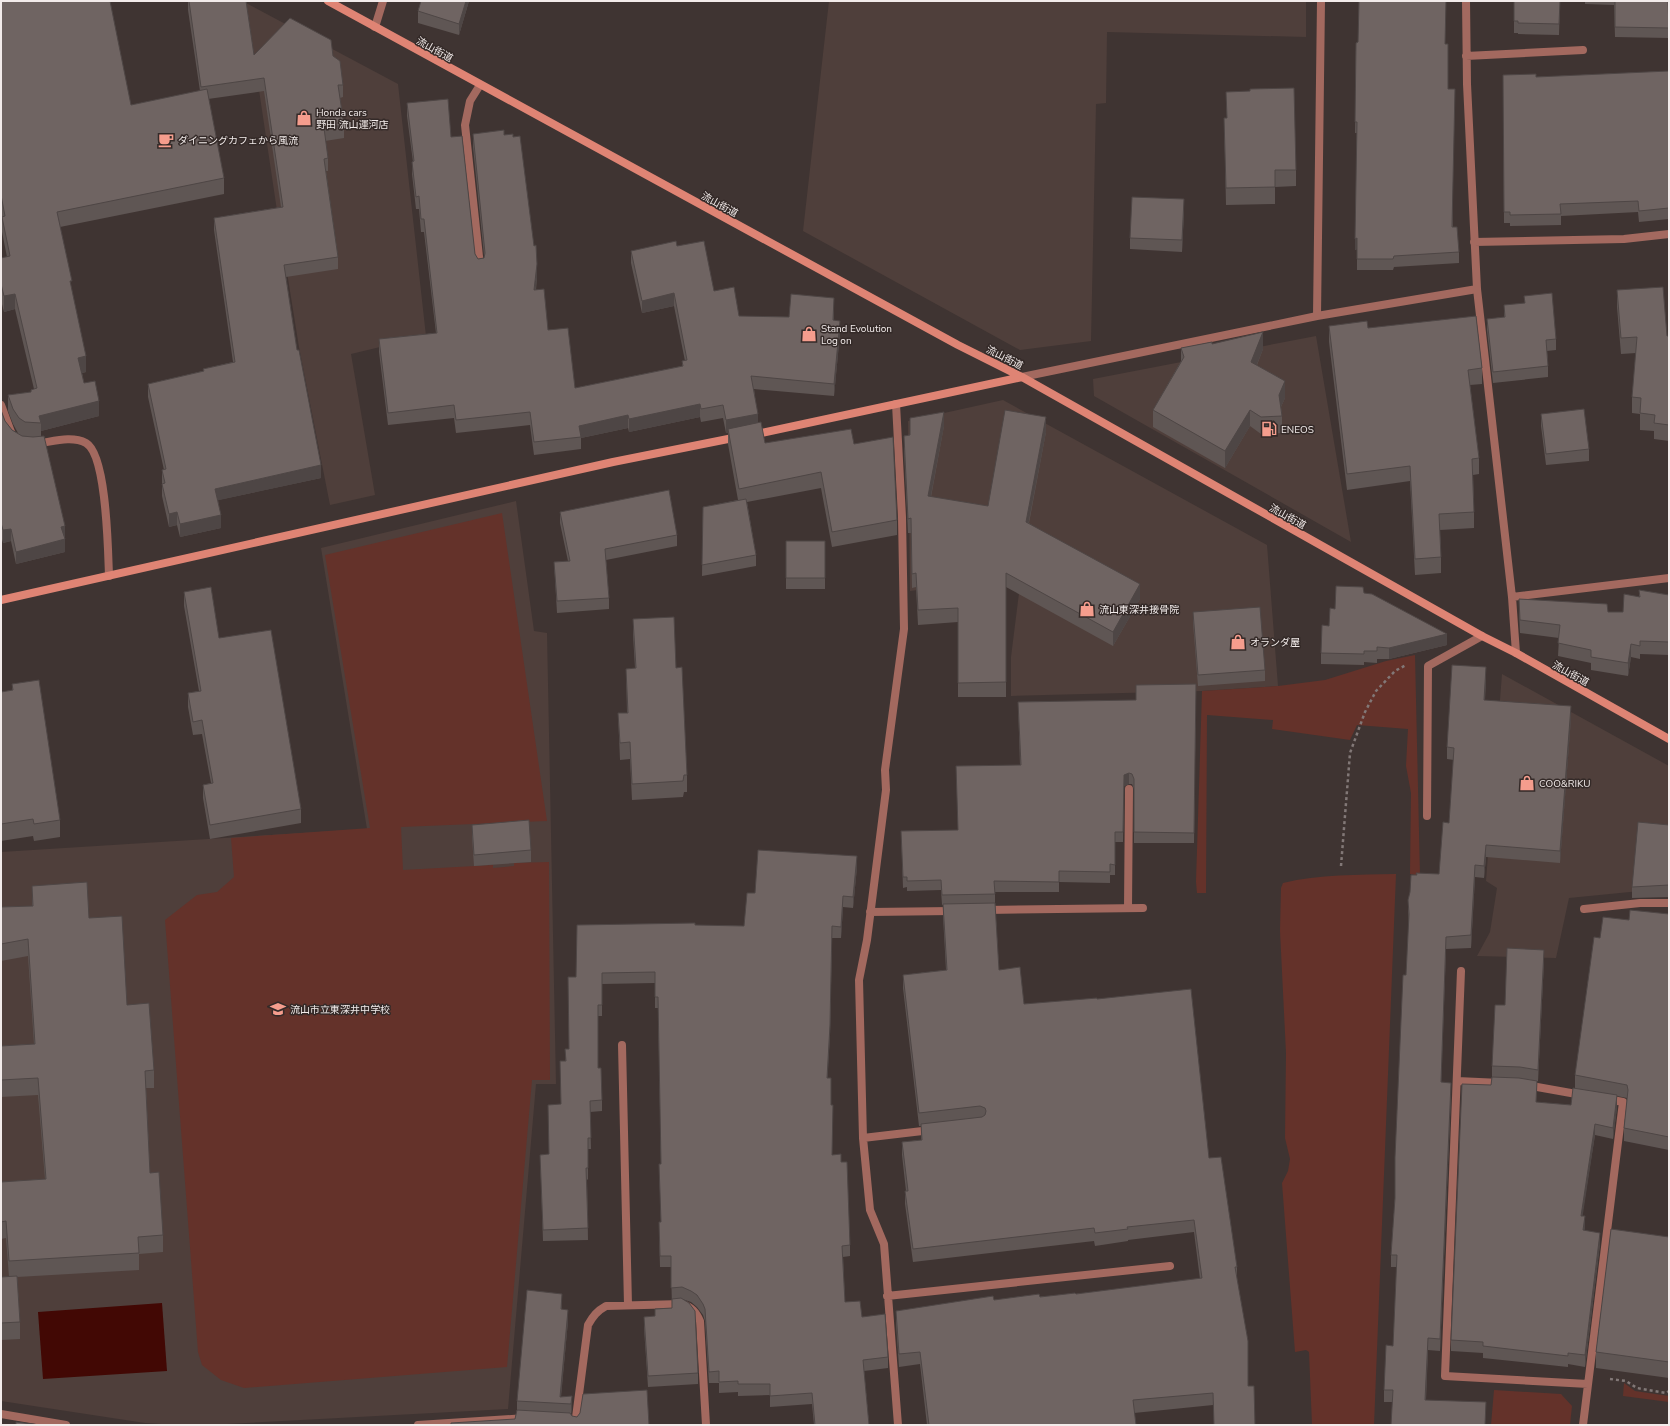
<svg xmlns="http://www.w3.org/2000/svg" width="1670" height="1426" viewBox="0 0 1670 1426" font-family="'Nunito Sans','Noto Sans JP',sans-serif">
<rect width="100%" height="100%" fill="#3f3432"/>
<path fill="#4f3f3b" d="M829,1H1306V37L1107,32L1106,103L1096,104L1091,341L1020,350L803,231Z
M246,3L398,84L426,336L351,354L375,495L330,505L299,347L276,204Z
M1316,336L1351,542L1094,396L1093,379Z
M1003,400L1267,545L1278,686L1202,691L1011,696V657L1021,577L910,591L908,421Z
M516,501L534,631L547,633L556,1084H536L508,1409L208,1425H177L145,1423L1,1401V852L367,829L321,548Z
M1502,674L1669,766V891H1640L1569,898L1556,958L1477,956L1490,932L1497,888L1486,881Z"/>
<path fill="#64322a" d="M502,513L547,821L401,827L403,870L493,865V868L514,866V863L549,862L550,1080H532L507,1367L244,1388L221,1380L202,1365L198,1352L165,920L197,895L217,892L234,877L231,838L370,828L325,555Z
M1415,655L1420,876L1410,874L1411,793L1406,766L1408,729L1357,725L1350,740L1272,729L1273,720L1207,715L1206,893H1197L1196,882L1202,691L1278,686L1325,680L1386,661Z
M1396,874L1374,1425H1312L1309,1352L1306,1350L1295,1352L1282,1183L1288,1171L1290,1159L1285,1138L1286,1053L1280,931L1281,888L1283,883C1319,874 1359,875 1396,874Z
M1624,1383L1635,1391L1669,1396V1402L1623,1396Z
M1494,1390L1561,1394L1572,1406L1570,1425H1491Z"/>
<path fill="#420804" d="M162,1303L167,1371L43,1379L38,1312Z"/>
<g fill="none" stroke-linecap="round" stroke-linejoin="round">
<path stroke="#827877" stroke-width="2.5" stroke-dasharray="3 3" stroke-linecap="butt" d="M1341,866L1350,753L1365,712L1376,691L1395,671L1406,665
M1610,1379L1626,1381L1637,1388L1666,1393L1669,1391"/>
<path stroke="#a3695f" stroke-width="8" d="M1466,1L1467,84L1477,289L1512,597L1516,653
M375,27L383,1
M1466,56L1583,50
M480,85L470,101L465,125L480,266
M1474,242L1624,239L1669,234
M1317,316L1321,1
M1022,377L1317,316L1477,289
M896,404L902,517L904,629L885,770L886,790L867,940L859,980L863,1138L870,1210L884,1244L898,1425
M1,405L11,432
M35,444C52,442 71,435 86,443C107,455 108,552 109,576
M1512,597L1669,578
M1427,816L1428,666L1482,636
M1128,908L1129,789
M1584,909L1640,903H1669
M986,910L1143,908
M870,912L952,911
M1461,971L1445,1376L1588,1384
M622,1045L628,1305
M1457,1081L1501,1083
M1526,1085L1582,1095
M863,1138L931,1130
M887,1296L1170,1266
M1,1414L66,1425
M418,1425L526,1418
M575,1425L588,1325C593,1316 597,1311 606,1306L682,1304C692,1307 696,1312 700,1321L706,1425
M1583,1425L1623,1102L1607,1099"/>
<path stroke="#df8474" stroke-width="8" d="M328,1L958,345L1022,377L1482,636L1516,653L1669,739
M752,435L1022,377
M1,600L613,462L738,437"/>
</g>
<path fill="#5f5654" d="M1,1L131,105L200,91L188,10V1H246L254,55L333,56L343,85V97L340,98L344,125V138L325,141L328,158V171H326L338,257V269L286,277L297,350L321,478L218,500L221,528L180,537L177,525L169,527L162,496V470H164L148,397V384L203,371V369L233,362L214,230V218L281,207L264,91L208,99L224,178V194L60,227L86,372L82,373L84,383L99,416L41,431V436L65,539V552L16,564L11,541L3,543L1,536V410L5,421L12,430L18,433L13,424L8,411V395L31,392V390L34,389L15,309L4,312L1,300V258L7,257L2,232V216L1,211Z
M421,1H469L459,35L418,23V11Z
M1514,1H1560L1559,35L1518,34V33H1514Z
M1585,1H1669V2H1668L1669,38L1615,37L1614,5L1585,4Z
M1356,43L1445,44L1448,89L1453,227L1459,252V263L1394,267L1393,270H1357V249L1355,250L1357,133H1355Z
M1669,71V219L1639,222L1638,212L1561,216V225L1510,226V223H1504L1503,75L1536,77Z
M1226,92L1296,170V186L1275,187V204L1226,205L1224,118H1227Z
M407,103L451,137L475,254L478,259L484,258V255L473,147V134L504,135L513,137L537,277L536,290L548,330L575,388L682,366V361H685L674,306L642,313L631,263V251L677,246L714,291L739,316L789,317L834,310V320L840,333L834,396L754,389L758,422L765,443L854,444L897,520V535L832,547L821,488L747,502L756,555V566L702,576L703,507L738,500L728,444V433H726L723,418L701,422L700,417L629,432L628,428L581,438V449L534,455L530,425L456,433L454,418L388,425L379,352V339L436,333L424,232H421L419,209H416L412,174L413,162L407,116Z
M1184,211L1182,252L1130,249V238Z
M1617,290L1667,336H1669V441L1654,439V431L1640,430V414L1632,413V397L1636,353L1621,354L1617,307Z
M1504,305L1556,339V350L1547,351L1548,366V377L1493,383L1487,330V319L1504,317Z
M1329,326L1368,328L1482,368V384L1470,385L1479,458V474L1473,475L1474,512V528L1440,530L1441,557V573L1415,575L1410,481L1347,490L1329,342Z
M1212,344L1263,349L1257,365L1285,398L1281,407L1282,416V433L1261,434L1250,426L1225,468L1153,427V410L1181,361V348Z
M1541,414L1589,449V461L1546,465L1541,426Z
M944,426L931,497L988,506L1046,432L1029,523L1140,599L1113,646L1006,587V697H958V622L918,625L916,587L912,588L911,533H908L904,450V436Z
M560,512L677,535V546L606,560L609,598V609L557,613L554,562L568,561L560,523Z
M786,541H825V589H786Z
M1639,590L1669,595V655L1640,654V659L1631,657L1628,676L1591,670V663L1558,656L1559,638L1520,633L1519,612V599L1608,612H1623L1639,597Z
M184,592L219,638L301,809V823L210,839L203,798V785L211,783L202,734L193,735L188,707V693L199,691L184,606Z
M1364,593L1447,645L1389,659H1377V663L1364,662V665L1321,664V653L1335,609Z
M1193,612L1265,670V681L1198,686L1193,623Z
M633,619L676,668L687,775V792H684L683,797L632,800L630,759L620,760L618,713H627L626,669L635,668L633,635Z
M1486,679L1485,700L1571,718L1560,863L1486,857L1484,878L1475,877L1471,948L1446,949L1441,1082L1451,1095L1440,1351L1428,1350L1426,1400L1486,1414L1393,1402H1384V1390L1393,1346L1397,1267H1391V1255L1395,1198L1409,922L1408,912V900L1416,875L1439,874L1449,823L1454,760L1447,759V747Z
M12,684L60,820V837L34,841L33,836L1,841V692L12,690Z
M1196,684L1194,843H1134V789L1132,784H1129L1124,786V789L1123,842H1115V875H1110V883L1059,882V892H995V903L999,970L1024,1004L1097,999L1209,1158L1237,1267V1278L1213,1405L1134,1413L1136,1425H927L920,1364L899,1367L896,1324V1311L994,1300L1076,1294L1200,1279L1194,1232L1128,1240V1241L1095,1246L1094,1241L913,1262L905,1204V1191H906L902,1155V1142L921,1140V1126H919L903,988V975L946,970L943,916V905H942L941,890L907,891V887L903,888L901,831L958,830L1020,765L1018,702L1136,700Z
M472,825L531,850V862L474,866L472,837Z
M1669,825V897L1632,898V887Z
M857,867L853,908L843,907L841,938H832L830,1036L827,1078L831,1105L832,1155L841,1162L850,1245V1256L843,1257L845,1302L862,1317L888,1357V1368L864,1371L869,1425H814L812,1404L770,1407V1395L738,1396V1392L719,1393V1383H709L705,1321L703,1315L697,1307L691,1302L682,1299L698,1373V1384L648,1387L644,1328V1317L655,1316L672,1308L671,1267H660L659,1233V1222H661L659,1164H661L658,1008H655V983L602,984V1016H598V1068L602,1100V1111L590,1112L591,1149H588V1180L587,1179L588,1240L543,1241L540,1155L549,1154L561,1104L560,1061H565L569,1049L576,977L695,925L744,926L755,893Z
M32,886L89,918L127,1005L154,1070V1088H146L150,1173L163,1235V1252L139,1254V1270L17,1277L20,1322V1339L1,1340V1277H9L6,1238L1,1239V1182L45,1179L38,1095L1,1097V1046L34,1044L28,956L1,961V907L32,906Z
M1669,914V1150L1624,1141V1128L1627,1100V1098L1617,1096V1107L1613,1139L1595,1135L1582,1216L1585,1227L1584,1231L1600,1244L1585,1367L1568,1364V1367L1483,1358V1353L1451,1351V1340L1491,1085L1492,1077V1066L1505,1005L1544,961L1538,1081H1537L1536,1102L1571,1105L1575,1088V1075L1600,938L1629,920Z
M1669,1237V1378L1596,1368V1352Z
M562,1305V1309L568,1321L561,1397L572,1396V1408L571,1414L572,1416L515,1419L517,1410V1401Z"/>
<path fill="#4e4645" d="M466,1H469L459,35V24Z
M1184,199V211L1182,252V240Z
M1357,238V249L1355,250V239Z
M537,264V277L534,303V290Z
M674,293V306L642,313V301Z
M15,294V309L4,312V296Z
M834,298V310L833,333V320Z
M840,321V333L834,396V384Z
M1263,332V349L1251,379V362Z
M86,356V372L78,374V358Z
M1285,381V398L1279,411V395Z
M99,401V416L41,431V423L39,416Z
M700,404V417L629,432V419Z
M1250,410V426L1225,468V451Z
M944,412V426L928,511V496Z
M758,414V426L728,429V433H726V420Z
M628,415V428L581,438L579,426Z
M1046,417V432L1026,536V522Z
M321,465V478L215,501V489Z
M177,512V525L169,527V514Z
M221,515V528L180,537V524Z
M65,526V539H61V527Z
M11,529V541L3,543V530Z
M65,539V552L16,564V552Z
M1140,584V599L1113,646V632Z
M1447,634V645L1389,659V648Z
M1631,644V657L1628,676V663Z
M1486,667V679L1484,712V700Z
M1571,706V718L1560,863V851Z
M1129,773V784L1124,786V789L1123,842L1124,778V775Z
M1486,845V857L1484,878V866Z
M857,856V867L853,908V897Z
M1475,865V877L1471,948V935Z
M843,896V907L841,938V927Z
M1446,937V949L1441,1094V1082Z
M832,938L830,1036L827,1090V1078Z
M1544,950V961L1538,1081V1070Z
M1451,1083V1095L1440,1351V1339Z
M1617,1095V1107L1613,1139V1128Z
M1595,1124V1135L1581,1227V1216Z
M1585,1216V1227L1583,1242V1230Z
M1600,1233V1244L1585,1367V1355Z
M562,1294V1305L561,1321V1309Z
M568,1310V1321L560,1404V1397Z
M1428,1338V1350L1425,1412V1400Z
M572,1396V1408L571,1415V1404Z"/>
<path fill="#6f6462" stroke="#4e4645" d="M1,1H110L131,105L207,89L224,178L57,212L72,281H70L86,356L78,358L84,383L95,381L99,401L39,416L41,423L25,422L19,418L13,409L8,395L31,392V390L37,388L15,294L4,296L1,284V258L10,256L2,217L5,216L1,195Z
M189,1H246L254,55L290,18L331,40L333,56L340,61L343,85H338L344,125L324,128L328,158L324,159L338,257L284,265L297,350H299L321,465L215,489L221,515L180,524L177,512L169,514L162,484L165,483L162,470L166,469L148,384L204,371L203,369L235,362L214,218L283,207L264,78L201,87Z
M421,1H466L459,24L418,11Z
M1359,1H1446L1445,44H1448V89H1455L1452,227H1457L1459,252L1394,256L1393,259H1357V238L1355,239L1357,122H1355L1356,43L1358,42Z
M1514,1H1560L1559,24L1518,23V21H1514Z
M1615,1H1668L1669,28L1615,27Z
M1669,71V208L1639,211L1638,201L1560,204L1561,214L1510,215V212H1504L1503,75L1536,74V77Z
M1294,88L1296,170H1275V187L1226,188L1224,118H1227L1226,92L1250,91V89Z
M448,99L451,137L462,136L475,254L478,259L484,258L485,253L473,134L504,130V135L513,134V137L520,136L534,246L536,245L537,264L534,290L544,289L548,330L568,328L575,388L683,366L682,361L687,360L674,293L642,301L631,251L676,241L677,246L704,241L714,291L734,287L739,316L789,317L791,294L834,298L833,320L840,321L834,384L751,376L758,414L726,420L723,405L701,409L700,404L629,419L628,415L579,426L581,437L534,442L530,412L456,420L454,405L388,413L379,339L437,333L424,219H421L419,196L416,197L412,162L414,161L407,103Z
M1132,197L1184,199L1182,240L1130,238Z
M1663,287L1667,336H1669V425L1654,423L1655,415L1640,413L1641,398L1632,397L1637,337L1621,338L1617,290Z
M1552,293L1556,339L1546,340L1548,366L1493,372L1487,319L1505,317L1504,305L1525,303L1524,296Z
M1476,316L1482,368L1468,370L1479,458L1472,459L1474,512L1439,514L1441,557L1415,559L1410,466L1347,474L1329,326L1367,321L1368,328Z
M1263,332L1251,362L1285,381L1279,395L1282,416L1261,417L1250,410L1225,451L1153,410L1184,357L1181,348L1212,342V344Z
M1584,409L1589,449L1546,454L1541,414Z
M1,410L5,421L12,430L22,436L33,437L44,436L65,526L61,527L65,539L16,552L11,529L3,530L1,523Z
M1005,410L1046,417L1026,522L1140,584L1113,632L1006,573V682L958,683V608L918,610L916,573L912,574L911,518L908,519L904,436L910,435V418L944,412L928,496L988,506Z
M761,422L765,443L851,429L854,444L893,437L897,520L832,532L821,472L739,489L728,429Z
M669,490L677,535L605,549L609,598L557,601L554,562L570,561L560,512Z
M746,499L756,555L702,565L703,507Z
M786,541H825V578H786Z
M1336,586L1363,587L1364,593L1372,594L1447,634L1389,648L1377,647V651H1364V654L1321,653L1322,625L1329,626L1330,608L1335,609Z
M211,587L219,638L271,630L301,809L210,825L203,785L213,783L202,720L193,722L188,693L201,691L184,592Z
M1639,590L1669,595V642L1640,641V646L1631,644L1628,663L1591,657V650L1558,643L1560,625L1520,620L1519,599L1607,604L1608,612H1623L1624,594L1640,597Z
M1260,607L1265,670L1198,675L1193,612Z
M674,617L676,668L682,667L687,775H684L683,781L632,784L630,742L620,743L618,713H628L626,669L636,668L633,619Z
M1452,665L1486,667L1484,700L1571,706L1560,851L1486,845L1484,866L1475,865L1471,935L1446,937L1441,1082L1451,1083L1440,1339L1428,1338L1425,1400L1486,1402L1485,1425H1391L1393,1390H1384L1386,1345L1393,1346L1397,1255H1391L1395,1198V1157L1403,975H1406L1409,914L1408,900L1410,892L1411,875H1417L1416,873L1439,874L1443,822L1449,823L1454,748L1447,747Z
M39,680L60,820L34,824L33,819L1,824V692L13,690L12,684Z
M1196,684L1194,833L1134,832V779L1132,774L1129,773L1124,775V778L1123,832H1115V865L1110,864V872L1059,871V882L994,881L995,894L942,895L941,880L907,881V877H903L901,831L958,830L956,766L1021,765L1018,702L1136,700V685Z
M529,820L531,850L474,855L472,825Z
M1638,822L1669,825V885L1632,887Z
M758,850L857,856L853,897L843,896L841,927L832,926L830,1025L827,1078H831V1105H833L832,1155L841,1154V1162H847L850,1245L842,1246L845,1302L860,1301L862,1317L885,1314L888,1357L863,1360L869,1425H815L812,1393L770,1396V1384H738V1381L719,1382V1371L709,1372L705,1309L703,1304L697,1295L691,1291L682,1287L671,1288V1256H660L659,1222H661L659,1164H661L658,997H655V972L602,973V1005H598V1068H601L602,1100L590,1101L591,1138H588V1168H586L588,1228L543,1230L540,1155L549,1154L548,1105L561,1104L560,1061H566L565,1049H569L568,977H576L577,925L695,923V925L744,926L747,893H755Z
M87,882L89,918L122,916L127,1005L149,1003L154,1070L145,1071L150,1173L159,1172L163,1235L138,1237L139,1253L9,1261L6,1221L1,1222V1182L46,1179L38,1078L1,1080V1046L35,1044L28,939L1,944V907L33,906L32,886Z
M995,903L999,970L1020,967L1024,1004L1097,998V999L1191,989L1209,1158L1221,1157L1237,1267H1235L1248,1341V1386H1254L1255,1425H1214L1213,1393L1133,1400L1136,1425H929L920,1352L899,1354L896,1311L993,1296L994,1300L1039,1294L1040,1297L1075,1293L1076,1294L1202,1278L1194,1220L1127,1227L1128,1229L1095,1233L1094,1228L913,1249L905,1191H908L902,1142L922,1140L921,1124L982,1117L985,1115L986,1111L985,1108L980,1106L919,1113L903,975L947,970L943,904Z
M1630,910L1669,914V1137L1624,1128L1628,1090L1627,1085L1575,1075L1594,937L1600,938L1603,917L1629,920Z
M1507,948L1544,950L1538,1070L1520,1067L1492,1066L1495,1005H1505Z
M1492,1077L1519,1078L1537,1081L1536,1102L1571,1105L1573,1088L1617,1095L1613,1128L1595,1124L1581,1216H1585L1583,1230L1600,1233L1585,1355L1568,1353V1356L1483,1346V1342L1451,1340L1462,1084L1491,1085Z
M1611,1229L1669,1237V1362L1596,1352Z
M17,1276L20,1322L1,1323V1277Z
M527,1290L562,1294L561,1309L568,1310L560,1397L572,1396L571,1404L517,1401Z
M681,1298L689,1303L695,1311L698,1373L648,1376L644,1317L655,1316V1309L672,1308V1299Z
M647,1390L649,1425H451V1423L515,1419L517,1410L570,1413L572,1416L577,1417L580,1413L583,1394Z
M16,1422L40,1425H16Z"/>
<defs>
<symbol id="shop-bare" viewBox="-9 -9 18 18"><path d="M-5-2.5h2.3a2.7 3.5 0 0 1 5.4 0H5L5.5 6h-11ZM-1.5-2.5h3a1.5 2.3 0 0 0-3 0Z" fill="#f59d8d" stroke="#342a28" stroke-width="2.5" paint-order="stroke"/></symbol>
<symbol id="cafe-bare" viewBox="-9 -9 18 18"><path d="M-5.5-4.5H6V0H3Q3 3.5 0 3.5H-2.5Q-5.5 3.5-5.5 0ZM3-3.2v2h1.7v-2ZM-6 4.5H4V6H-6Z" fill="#f59d8d" stroke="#342a28" stroke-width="2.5" paint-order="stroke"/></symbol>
<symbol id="fuel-bare" viewBox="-9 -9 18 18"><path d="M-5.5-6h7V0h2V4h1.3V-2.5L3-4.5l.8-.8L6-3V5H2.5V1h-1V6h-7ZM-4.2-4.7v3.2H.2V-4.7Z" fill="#f59d8d" stroke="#342a28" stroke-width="2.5" paint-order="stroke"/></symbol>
<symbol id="school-bare" viewBox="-9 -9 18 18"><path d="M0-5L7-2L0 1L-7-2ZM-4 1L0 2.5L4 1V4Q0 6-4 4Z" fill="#f59d8d" stroke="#342a28" stroke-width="2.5" paint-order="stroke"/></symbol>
</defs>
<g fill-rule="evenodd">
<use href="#shop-bare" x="293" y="107" width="22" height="22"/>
<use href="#cafe-bare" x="155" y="129" width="22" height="22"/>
<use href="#shop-bare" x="798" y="323" width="22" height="22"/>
<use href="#fuel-bare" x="1258" y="418" width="22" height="22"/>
<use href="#shop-bare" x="1076" y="598" width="22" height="22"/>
<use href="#shop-bare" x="1227" y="631" width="22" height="22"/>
<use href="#shop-bare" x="1516" y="772" width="22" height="22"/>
<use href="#school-bare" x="267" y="998" width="22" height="22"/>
</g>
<g text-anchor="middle" stroke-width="3" stroke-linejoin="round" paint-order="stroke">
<g font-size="10" fill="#f2ebea" stroke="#342a28">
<text transform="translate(435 49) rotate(29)" y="4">流山街道</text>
<text transform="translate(720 204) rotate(29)" y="4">流山街道</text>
<text transform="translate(1005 357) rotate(27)" y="4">流山街道</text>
<text transform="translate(1288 516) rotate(29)" y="4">流山街道</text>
<text transform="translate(1571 673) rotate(29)" y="4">流山街道</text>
</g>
<g font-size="10" fill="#f2ebea" stroke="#342a28" text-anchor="start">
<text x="316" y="116">Honda cars<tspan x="316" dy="12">野田 流山運河店</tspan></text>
<text x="178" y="144">ダイニングカフェから風流</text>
<text x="821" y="332">Stand Evolution<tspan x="821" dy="12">Log on</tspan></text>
<text x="1281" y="433">ENEOS</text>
<text x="1099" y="613">流山東深井接骨院</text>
<text x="1250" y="646">オランダ屋</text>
<text x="1539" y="787">COO&amp;RIKU</text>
<text x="290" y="1013">流山市立東深井中学校</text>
</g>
</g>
<rect width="1670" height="1426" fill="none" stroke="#f2ebea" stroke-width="4"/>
</svg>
